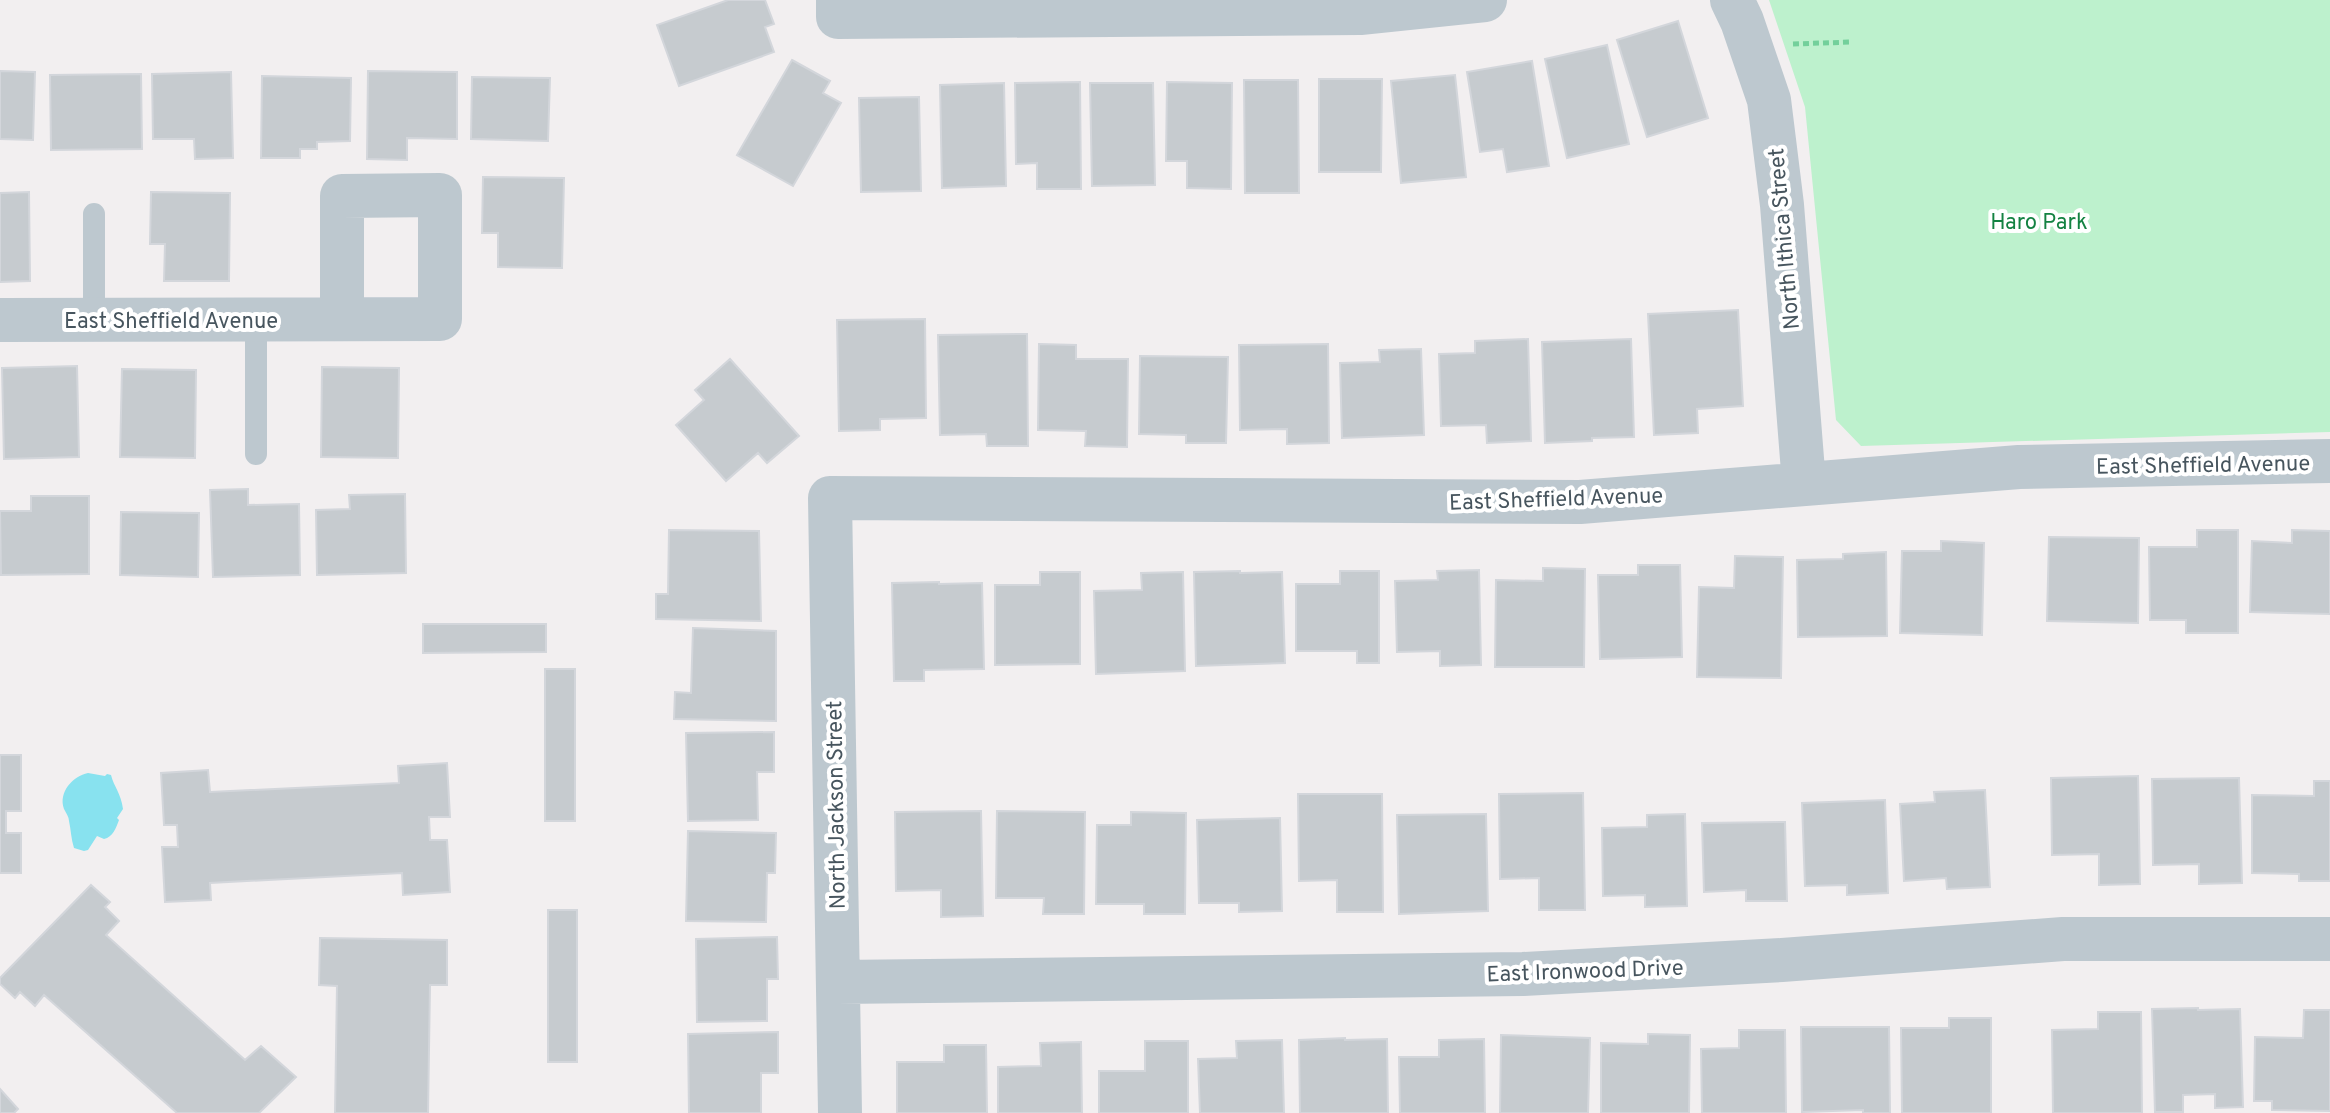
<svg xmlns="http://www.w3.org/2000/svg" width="2330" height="1113" viewBox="0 0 2330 1113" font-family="Overpass,sans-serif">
<rect width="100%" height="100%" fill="#f2eff0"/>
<path fill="#bdf1cd" d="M1769,0H2330V432L1861,446L1836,420L1805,107Z"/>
<path fill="#88e2ef" d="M88,773L105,776L107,774L111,775C114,787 121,793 123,809L117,818L119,820C116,828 113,837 104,839L97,836L88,850L84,851L74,848C71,839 71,830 69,821C69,817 66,813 64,809C58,792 73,776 88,773Z"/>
<path fill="#c6cbcf" stroke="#d3d6db" stroke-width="2" d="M728,0H765L774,24L765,27L774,52L679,86L657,25Z
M1678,21L1708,118L1647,137L1617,40Z
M1607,45L1629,144L1567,158L1545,59Z
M792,60L830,81L823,93L841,103L793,186L737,155Z
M1532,61L1549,166L1507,172L1503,149L1480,152L1467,72Z
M0,71L35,72L33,140L0,139Z
M368,71L457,72V139L407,138V160L367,159Z
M231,72L233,158L195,159L194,139H153L152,74Z
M141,74L142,149L51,150L50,75Z
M1455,75L1466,177L1401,183L1391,81Z
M262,76L351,78L350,141L317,142V149H300V158H261Z
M472,77L550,78L548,141L471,139Z
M1319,79H1382L1381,172H1319Z
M1244,80H1298L1299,193H1245Z
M1080,82L1081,189H1037V163L1016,164L1015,83Z
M1167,82L1232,83L1231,189L1187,188V161H1166Z
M1004,83L1006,186L942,188L940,85Z
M1090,83H1153L1155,185L1092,186Z
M919,97L921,191L861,192L859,98Z
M483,177L564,178L562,268L498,267V233H482Z
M29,192L30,281L0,282V193Z
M151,192L230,193L229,281H164L165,244H150Z
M1738,310L1743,406L1697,409L1698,433L1654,435L1648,314Z
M925,319L926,418L880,419V430L839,431L837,320Z
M1027,334L1028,446H987L986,434L940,435L938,335Z
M1528,339L1531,441L1487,443L1486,425L1441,426L1439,354L1475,353V341Z
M1631,339L1634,437L1592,438V441L1545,443L1542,342Z
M1039,344L1076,345V359H1128L1127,447L1085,446L1086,431L1038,430Z
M1328,344L1329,443L1287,444V429L1240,430L1239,345Z
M1421,349L1424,435L1342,438L1340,363L1380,362L1379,350Z
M1140,356L1228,357L1226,443H1186V435L1139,434Z
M730,359L799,436L767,463L758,453L726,481L676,425L704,400L695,390Z
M77,366L79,457L4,459L2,368Z
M322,367L399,368L398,458L321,457Z
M122,369L196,370L195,458L120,457Z
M248,489V505L299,504L300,575L213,577L210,490Z
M405,494L406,573L317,575L316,510L350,509L349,495Z
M31,496H89V574L1,575L0,511H31Z
M121,512L199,513L198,577L120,575Z
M669,530L759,531L761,621L656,619V594H668Z
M2197,530H2238V633H2186V620H2150L2149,547H2197Z
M2292,530L2330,531V614L2250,612L2252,541L2292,543Z
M2049,537L2139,538L2138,623L2047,621Z
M1941,541L1984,543L1982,635L1900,633L1902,551H1941Z
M1886,552L1887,636L1798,637L1797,560L1843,559V554Z
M1735,556L1783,557L1781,678L1697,677L1699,587L1734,588Z
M1638,565H1680L1682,657L1600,659L1598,575H1638Z
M1543,568L1585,569L1584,667H1495L1496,580L1543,581Z
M1479,570L1481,665L1440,666V651L1397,652L1395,581L1438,580L1437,571Z
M1240,571V573L1282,572L1285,663L1196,666L1194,572Z
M1340,571H1379V663H1357V651H1296V584H1340Z
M1040,572H1080V664L995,665V585H1040Z
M1183,572L1185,671L1096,674L1094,591L1142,590L1141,573Z
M939,582V584L982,583L984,669L924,670V681H894L892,583Z
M423,624H546V652L423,653Z
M693,628L776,631V721L674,719L675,692L691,693Z
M545,669H575V821H545Z
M774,732V772H757L758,820L688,821L686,733Z
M0,755H21V811H6V833H21V873H0Z
M447,763L450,817H429L430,840H447L450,892L403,895L402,873L210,883L211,900L165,902L162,847H178L177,825H164L161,773L208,770L210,792L399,783L398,766Z
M2138,776L2140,884L2099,885V854L2052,855L2051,778Z
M2239,778L2242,883L2199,884V864L2153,865L2152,779Z
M2314,781H2330V881H2299V874L2252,873V795L2314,796Z
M1985,790L1990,887L1947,889L1946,878L1904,881L1900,804L1935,802L1934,792Z
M1583,793L1585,910H1539V878L1500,879L1499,794Z
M1298,794H1382L1383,912H1337V880L1299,881Z
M1885,800L1888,893L1847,895V885L1805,886L1802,803Z
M981,811L983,916L941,917V890L896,891L895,812Z
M997,811L1085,812L1084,914H1043L1044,898H996Z
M1131,812L1186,813L1185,914H1144V904H1096L1097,825H1131Z
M1486,814L1488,911L1399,914L1397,815Z
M1685,814L1687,906L1645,907V895L1603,896L1602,828L1647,827V815Z
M1280,818L1282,911L1239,912V903H1199L1197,820Z
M1785,822L1787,901H1746V890L1704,892L1702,823Z
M688,831L776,833L775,873H767L766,922L686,921Z
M91,885L110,902L105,907L119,921L106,935L245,1060L261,1046L296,1077L259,1113H177L44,995L35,1006L20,992L15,998L0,984V978Z
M548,910H577V1062H548Z
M777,937L778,979H767V1021L697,1022L696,939Z
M320,938L447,940V985H430L428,1113H335L337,986L319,985Z
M2198,1008V1010L2240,1009L2243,1107L2215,1108V1094L2183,1095V1112H2155L2152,1009Z
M2304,1010H2330V1111L2272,1110V1101H2254L2255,1037L2303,1038Z
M2098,1012H2141L2142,1113H2053L2052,1030L2098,1029Z
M1949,1018H1991V1113H1902L1901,1028H1949Z
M1801,1027H1889L1890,1113H1863V1110L1802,1112Z
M1739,1030H1785L1786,1113H1702L1701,1049L1739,1048Z
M778,1032V1073H761V1113H689L688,1034Z
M1648,1034L1690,1035L1689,1113H1601V1043L1648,1044Z
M1501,1035L1590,1038L1588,1113H1500Z
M1345,1038V1040L1387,1039L1388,1113H1300L1299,1040Z
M1484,1039L1485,1113H1400L1399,1057H1439V1040Z
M1282,1040L1284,1113H1200L1198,1059L1237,1058L1236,1041Z
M1145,1041H1188V1113H1099V1071H1145Z
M1081,1042L1082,1113H998V1067L1041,1066L1040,1043Z
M944,1045H986L987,1113H897V1062H944Z
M0,1089L18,1109L14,1113H0Z"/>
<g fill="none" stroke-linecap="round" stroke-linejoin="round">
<path stroke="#73d09b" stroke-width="5" stroke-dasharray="6 4" stroke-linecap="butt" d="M1793,44L1852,42"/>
<path stroke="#bdc8cf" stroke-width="22" d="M94,214V320
M256,320V454"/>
<path stroke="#bdc8cf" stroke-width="44" d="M838,0V17L1360,13L1485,0
M1732,0L1742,21L1769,100L1782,205L1804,484
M0,320L440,319V195L342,196V318
M838,982L1523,974L1782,960L2063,939H2330
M840,1113L830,498L1580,502L2019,467L2330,461"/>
</g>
<g text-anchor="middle" stroke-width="8" stroke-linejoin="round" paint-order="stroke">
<g font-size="22" fill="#148242" stroke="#fff">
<text x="2039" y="229">Haro Park</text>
</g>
<g font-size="22" fill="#47555e" stroke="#fff">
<text transform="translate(1783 239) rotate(-95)" y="8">North Ithica Street</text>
<text x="171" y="328">East Sheffield Avenue</text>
<text transform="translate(2203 464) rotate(-1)" y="8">East Sheffield Avenue</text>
<text transform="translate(1556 498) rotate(-2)" y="8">East Sheffield Avenue</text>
<text transform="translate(835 805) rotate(-91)" y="8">North Jackson Street</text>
<text transform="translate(1585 970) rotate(-2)" y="8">East Ironwood Drive</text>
</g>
</g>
</svg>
